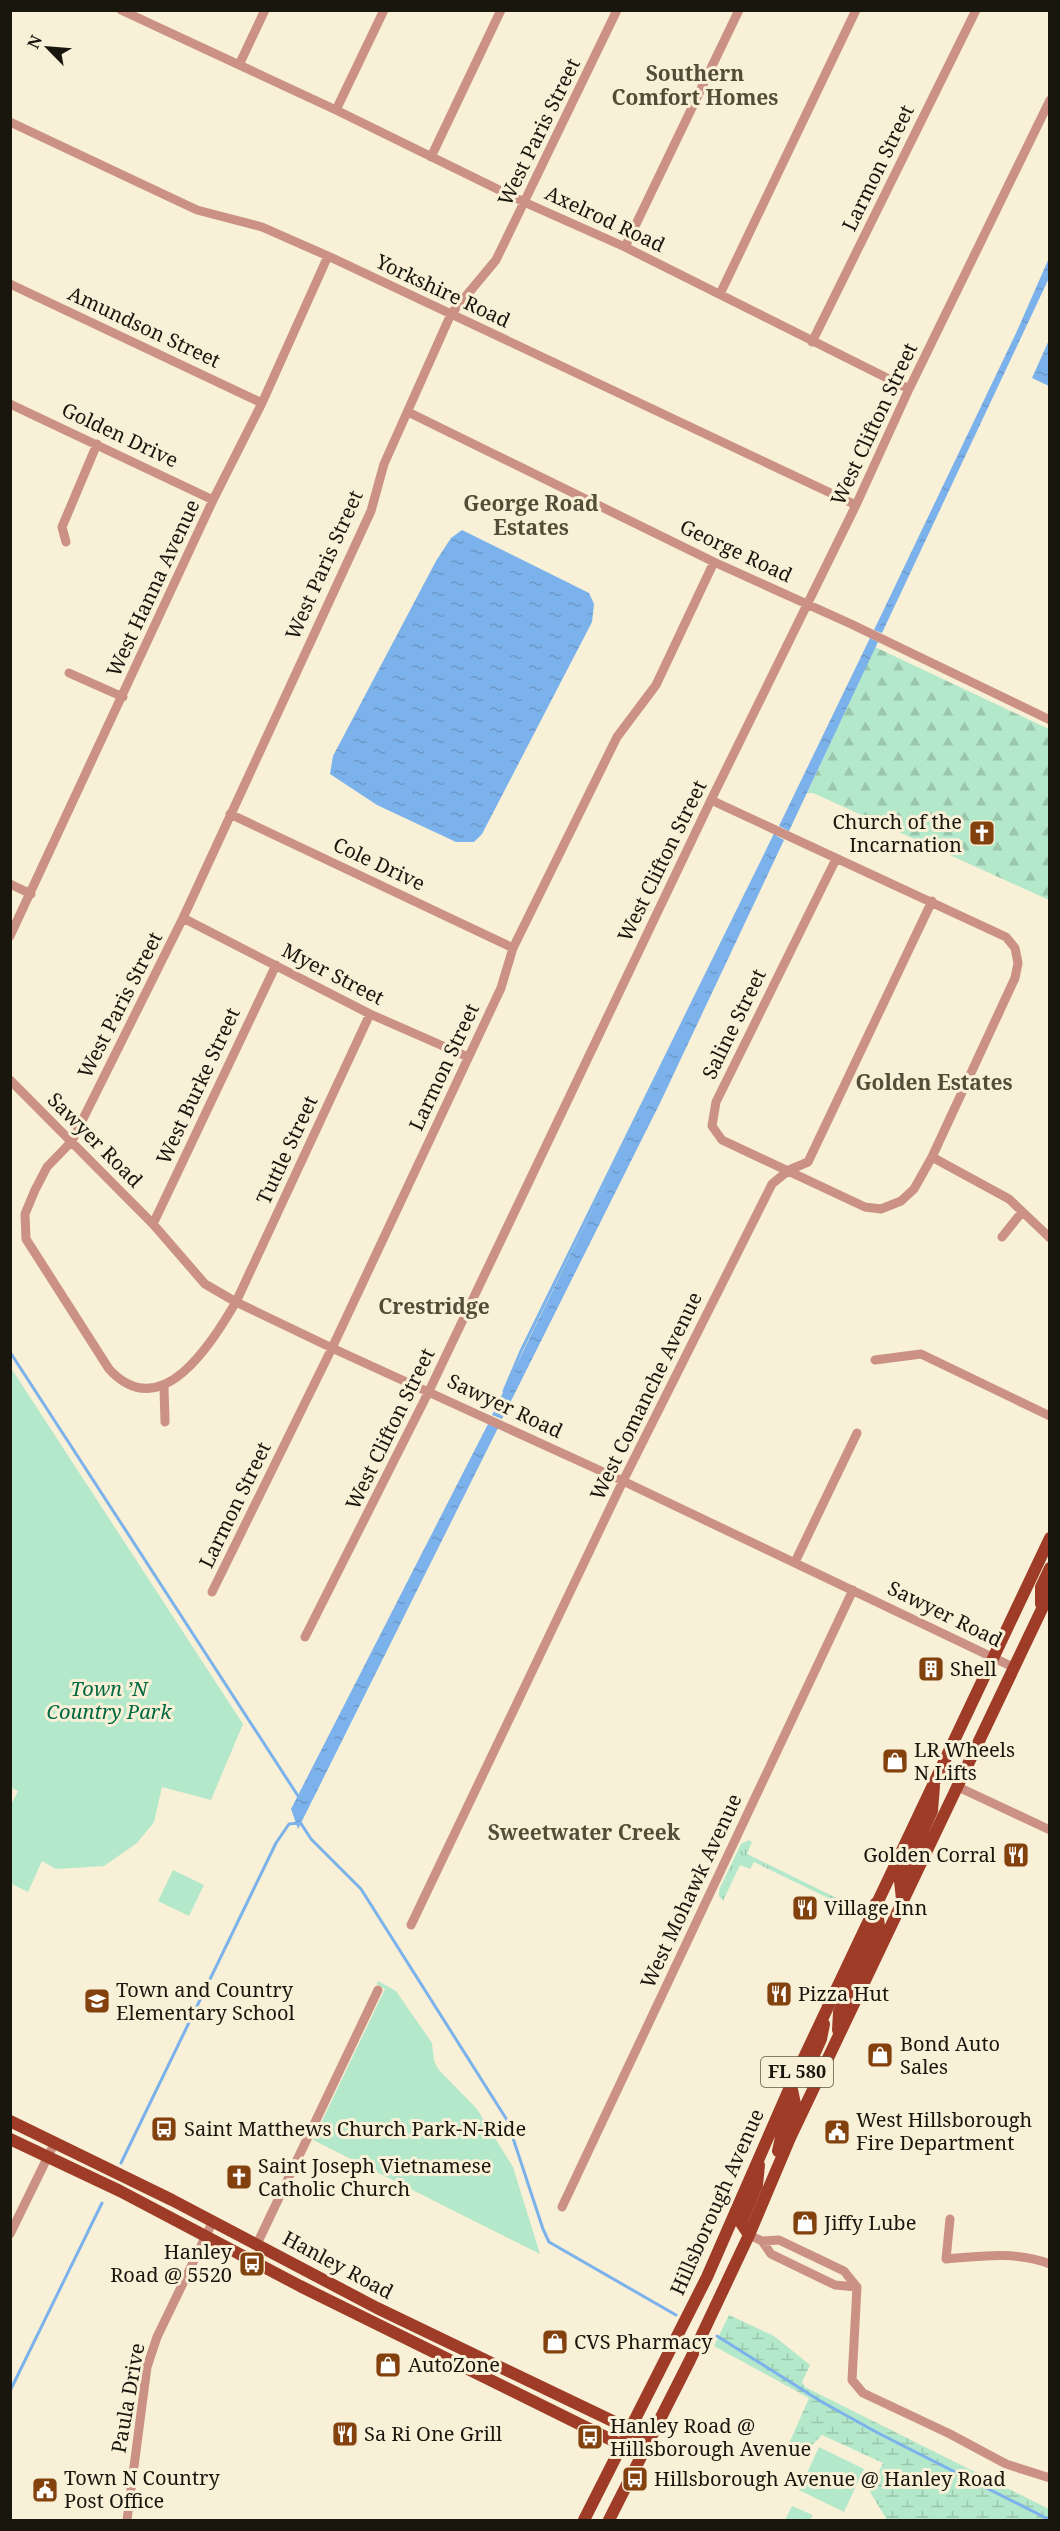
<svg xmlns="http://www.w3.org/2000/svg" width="1060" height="2531" viewBox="0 0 1060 2531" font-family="'Noto Serif',serif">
<defs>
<pattern id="grass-tufts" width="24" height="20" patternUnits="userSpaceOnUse" patternTransform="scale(1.5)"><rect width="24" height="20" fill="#b4e8ca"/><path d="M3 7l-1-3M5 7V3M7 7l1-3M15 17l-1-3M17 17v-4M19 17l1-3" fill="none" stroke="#9ac6ac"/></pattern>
<pattern id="forest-firs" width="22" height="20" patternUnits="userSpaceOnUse" patternTransform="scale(1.5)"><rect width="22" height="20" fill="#b4e8ca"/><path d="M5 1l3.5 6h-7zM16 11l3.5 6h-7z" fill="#9ac6ac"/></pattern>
<pattern id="wetland-marsh" width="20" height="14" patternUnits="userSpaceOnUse" patternTransform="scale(1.5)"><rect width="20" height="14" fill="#b4e8ca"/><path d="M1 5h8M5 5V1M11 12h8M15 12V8" fill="none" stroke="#9ac6ac"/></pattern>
<pattern id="water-ripples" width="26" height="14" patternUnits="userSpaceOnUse" patternTransform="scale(1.5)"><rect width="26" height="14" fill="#7cb2eb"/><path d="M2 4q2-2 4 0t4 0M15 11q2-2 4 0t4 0" fill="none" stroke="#6b98c8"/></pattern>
</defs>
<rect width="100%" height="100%" fill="#f8f0d7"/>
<path fill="url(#grass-tufts)" d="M749,1840L752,1842L747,1854L855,1907L860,1901H863L857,1912L754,1862L750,1869L740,1865L723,1901L719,1896V1890L741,1844Z"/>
<path fill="url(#forest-firs)" d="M875,647L1049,729V900L813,793H807Z"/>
<path fill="url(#wetland-marsh)" d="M729,2315L774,2336L810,2365L802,2382L805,2387L1049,2509V2520H887L870,2492L883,2463L822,2435L804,2453L787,2448L809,2398L714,2346Z"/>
<path fill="#b4e8ca" d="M11,1368L243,1724L211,1800L162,1787L154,1822L137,1843L104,1866L56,1869L42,1861L28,1892L10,1883L11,1805L18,1791L10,1787Z
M173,1870L204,1885L189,1916L158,1901Z
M378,1981L396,1991L432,2043L434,2061L439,2070L477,2109L513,2167L540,2254L313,2140L385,1989L377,1984Z
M819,2447L864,2469L844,2512L799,2490Z
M792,2506L813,2515L810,2520H785Z"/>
<path fill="url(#water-ripples)" d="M1049,258V278L882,633L874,630L1017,331Z
M1049,340L1050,386H1049L1032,378Z
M462,530L589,593L594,604L592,622L482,834L474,842H456L377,805L330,774L333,756L436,561L451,538Z
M870,638L878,642L789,831L779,826Z
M775,835L784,840L661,1101L502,1419L492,1415Z
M488,1424L498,1428L298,1829L291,1809Z"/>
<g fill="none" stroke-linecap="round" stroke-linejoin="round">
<path stroke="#7cb2eb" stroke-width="3" d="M10,1352L300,1799
M504,1391L521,1351L775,835
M300,1822L311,1839L361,1889L507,2120L543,2229L549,2242L676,2315
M121,2163L276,1843L289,1824L299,1823
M717,2336L822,2402L878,2433L1050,2520
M10,2391L102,2203"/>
<path stroke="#ca9184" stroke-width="9" d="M121,10L336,110L524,202L625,247L909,389
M239,65L265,10
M336,110L384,10
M10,122L197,210L262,227L328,256L856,505
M431,157L501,10
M625,247L739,10
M10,284L262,403
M720,294L856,10
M812,342L976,10
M10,404L213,500
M408,412L714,562L851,624L1050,720
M66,542L62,527L97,444
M69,673L123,697
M711,800L1006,937L1015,948L1018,963L1015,978L932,1157L914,1189L901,1201L881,1209L865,1207L722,1140L712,1126L716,1102L836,859
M230,814L513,948
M10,884L31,894
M183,918L370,1014L468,1057
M10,936L213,500L262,403L328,256
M370,1014L236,1302C211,1344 161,1426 109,1369L26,1239L25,1214L35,1190L47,1167L72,1141L183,918L371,511L384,464L451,314L496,260L617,10
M10,1080L153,1224L205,1284L236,1302L332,1348L623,1481L1013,1667
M932,1157L1009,1199L1050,1238
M153,1224L276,965
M1002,1237L1022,1212
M875,1360L921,1354L1050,1416
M164,1387L165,1422
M795,1562L857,1433
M212,1592L332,1348L501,988L513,948L617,737L656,685L714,562
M305,1637L429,1391L711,800L856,505L909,389L1050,100
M956,1786L1050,1830
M411,1925L623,1481L772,1184L789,1170L808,1162L932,901
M562,2207L853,1590
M950,2219L946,2259C981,2256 1016,2251 1050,2264
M10,2234L55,2142
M749,2235L762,2241L779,2240L844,2271L857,2287L852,2380L863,2393L950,2434L1006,2464L1050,2478
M762,2241L771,2254L835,2285L857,2287
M257,2244L378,1990
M127,2520L147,2367L157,2337L213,2221"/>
<path stroke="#9f3c27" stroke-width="12" d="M1041,1604V1587L1050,1568
M902,1899L900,1881L932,1811L934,1786
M838,2030L839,2012L879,1926L876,1903
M814,2086L804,2077L821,2039L824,2024
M10,2121L172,2200L377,2308L650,2439
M10,2139L120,2191L300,2286L642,2455
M778,2151L782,2133L795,2104L791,2085
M749,2235L741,2223L757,2185L759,2165
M584,2520L707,2277L791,2085L1050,1538
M609,2520L690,2360L749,2235L790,2138L1050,1592"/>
</g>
<defs>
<symbol id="church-square" viewBox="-11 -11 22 22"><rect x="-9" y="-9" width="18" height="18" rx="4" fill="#83420d" stroke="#f8f0d7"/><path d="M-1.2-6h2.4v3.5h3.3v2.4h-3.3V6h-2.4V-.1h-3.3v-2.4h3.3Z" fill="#fff"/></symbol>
<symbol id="building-square" viewBox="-11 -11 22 22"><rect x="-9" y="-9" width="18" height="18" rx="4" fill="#83420d" stroke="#f8f0d7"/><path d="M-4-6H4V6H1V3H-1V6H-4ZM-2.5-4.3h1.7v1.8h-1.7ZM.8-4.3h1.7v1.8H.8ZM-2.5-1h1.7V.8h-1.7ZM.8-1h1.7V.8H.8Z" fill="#fff"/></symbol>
<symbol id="shop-square" viewBox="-11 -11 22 22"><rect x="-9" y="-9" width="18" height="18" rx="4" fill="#83420d" stroke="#f8f0d7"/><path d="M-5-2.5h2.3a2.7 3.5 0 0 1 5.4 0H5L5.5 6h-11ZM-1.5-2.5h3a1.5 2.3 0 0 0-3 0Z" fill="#fff"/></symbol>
<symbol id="restaurant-square" viewBox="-11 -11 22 22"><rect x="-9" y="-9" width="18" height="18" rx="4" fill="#83420d" stroke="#f8f0d7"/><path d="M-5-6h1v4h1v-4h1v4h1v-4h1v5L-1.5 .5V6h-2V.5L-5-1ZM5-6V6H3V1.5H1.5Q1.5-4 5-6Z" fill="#fff"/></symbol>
<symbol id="school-square" viewBox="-11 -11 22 22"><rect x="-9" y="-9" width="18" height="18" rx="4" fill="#83420d" stroke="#f8f0d7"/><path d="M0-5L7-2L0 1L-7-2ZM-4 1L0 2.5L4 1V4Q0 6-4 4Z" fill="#fff"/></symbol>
<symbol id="bus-square" viewBox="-11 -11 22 22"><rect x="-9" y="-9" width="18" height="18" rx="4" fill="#83420d" stroke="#f8f0d7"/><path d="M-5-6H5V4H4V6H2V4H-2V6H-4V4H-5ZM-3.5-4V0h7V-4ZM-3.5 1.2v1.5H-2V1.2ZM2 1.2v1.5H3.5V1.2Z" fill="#fff"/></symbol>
<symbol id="civic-square" viewBox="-11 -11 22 22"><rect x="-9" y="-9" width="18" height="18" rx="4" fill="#83420d" stroke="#f8f0d7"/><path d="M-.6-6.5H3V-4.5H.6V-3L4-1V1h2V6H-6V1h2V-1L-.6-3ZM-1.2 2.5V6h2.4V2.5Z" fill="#fff"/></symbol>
</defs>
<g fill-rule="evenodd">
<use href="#church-square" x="967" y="818" width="30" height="30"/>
<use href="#building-square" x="916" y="1654" width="30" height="30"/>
<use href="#shop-square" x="880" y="1746" width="30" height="30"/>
<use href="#restaurant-square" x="1001" y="1840" width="30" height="30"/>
<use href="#restaurant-square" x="790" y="1893" width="30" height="30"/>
<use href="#restaurant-square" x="764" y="1979" width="30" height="30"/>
<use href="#school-square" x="82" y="1986" width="30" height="30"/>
<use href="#shop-square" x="865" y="2040" width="30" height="30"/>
<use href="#bus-square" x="149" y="2114" width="30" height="30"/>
<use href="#civic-square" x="822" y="2117" width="30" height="30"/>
<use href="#church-square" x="224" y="2162" width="30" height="30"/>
<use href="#shop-square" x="790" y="2208" width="30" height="30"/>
<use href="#bus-square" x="237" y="2249" width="30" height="30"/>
<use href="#shop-square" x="540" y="2327" width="30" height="30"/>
<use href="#shop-square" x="373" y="2350" width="30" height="30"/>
<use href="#restaurant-square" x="330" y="2419" width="30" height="30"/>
<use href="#bus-square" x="575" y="2422" width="30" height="30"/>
<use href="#bus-square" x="620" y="2464" width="30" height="30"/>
<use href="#civic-square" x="30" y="2475" width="30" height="30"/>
</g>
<g text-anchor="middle" stroke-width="6" stroke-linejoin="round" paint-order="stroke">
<rect fill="#f8f0d7" stroke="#5c574a" stroke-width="1.5" x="761" y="2057" width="72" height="30" rx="4.5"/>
<g font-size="18" font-weight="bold" fill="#19160e">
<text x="797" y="2078">FL 580</text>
</g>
<g font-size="20" fill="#19160e" stroke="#f8f0d7">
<text transform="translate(539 132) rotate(-64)" y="7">West Paris Street</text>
<text transform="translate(878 168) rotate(-64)" y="7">Larmon Street</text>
<text transform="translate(605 219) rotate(25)" y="7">Axelrod Road</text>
<text transform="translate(443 291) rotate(25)" y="7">Yorkshire Road</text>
<text transform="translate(144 327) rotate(25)" y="7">Amundson Street</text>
<text transform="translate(874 424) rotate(-65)" y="7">West Clifton Street</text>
<text transform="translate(120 435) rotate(25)" y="7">Golden Drive</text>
<text transform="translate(736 551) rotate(25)" y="7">George Road</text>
<text transform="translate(324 565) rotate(-66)" y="7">West Paris Street</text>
<text transform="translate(153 588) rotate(-65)" y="7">West Hanna Avenue</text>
<text transform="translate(662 861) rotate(-64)" y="7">West Clifton Street</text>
<text transform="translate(379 864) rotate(25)" y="7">Cole Drive</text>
<text transform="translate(333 974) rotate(27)" y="7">Myer Street</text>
<text transform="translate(120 1005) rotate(-63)" y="7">West Paris Street</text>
<text transform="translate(734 1024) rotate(-64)" y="7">Saline Street</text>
<text transform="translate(444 1067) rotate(-65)" y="7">Larmon Street</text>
<text transform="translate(198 1086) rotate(-65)" y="7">West Burke Street</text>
<text transform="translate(95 1140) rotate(45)" y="7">Sawyer Road</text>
<text transform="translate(287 1150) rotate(-65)" y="7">Tuttle Street</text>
<text transform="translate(646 1396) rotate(-64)" y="7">West Comanche Avenue</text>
<text transform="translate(505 1406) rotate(25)" y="7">Sawyer Road</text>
<text transform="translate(390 1429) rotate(-64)" y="7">West Clifton Street</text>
<text transform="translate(235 1505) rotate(-64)" y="7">Larmon Street</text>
<text transform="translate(945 1614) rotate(26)" y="7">Sawyer Road</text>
<text transform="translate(691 1891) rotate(-65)" y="7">West Mohawk Avenue</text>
<text transform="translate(717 2202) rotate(-66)" y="7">Hillsborough Avenue</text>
<text transform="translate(338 2265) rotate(28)" y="7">Hanley Road</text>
<text transform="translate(128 2398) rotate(-80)" y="7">Paula Drive</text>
</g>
<g font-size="20" fill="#19160e" stroke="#f8f0d7" text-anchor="start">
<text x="962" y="829" text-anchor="end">Church of the<tspan x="962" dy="23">Incarnation</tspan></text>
<text x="950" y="1676">Shell</text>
<text x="914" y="1757">LR Wheels<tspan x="914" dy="23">N Lifts</tspan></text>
<text x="996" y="1862" text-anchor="end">Golden Corral</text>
<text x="824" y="1915">Village Inn</text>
<text x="116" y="1997">Town and Country<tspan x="116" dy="23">Elementary School</tspan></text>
<text x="798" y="2001">Pizza Hut</text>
<text x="900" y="2051">Bond Auto<tspan x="900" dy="23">Sales</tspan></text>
<text x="856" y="2127">West Hillsborough<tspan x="856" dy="23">Fire Department</tspan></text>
<text x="184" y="2136">Saint Matthews Church Park-N-Ride</text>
<text x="258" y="2173">Saint Joseph Vietnamese<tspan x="258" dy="23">Catholic Church</tspan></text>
<text x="824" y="2230">Jiffy Lube</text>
<text x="232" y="2259" text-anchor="end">Hanley<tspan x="232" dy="23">Road @ 5520</tspan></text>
<text x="574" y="2349">CVS Pharmacy</text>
<text x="408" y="2372">AutoZone</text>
<text x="610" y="2433">Hanley Road @<tspan x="610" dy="23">Hillsborough Avenue</tspan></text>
<text x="364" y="2441">Sa Ri One Grill</text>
<text x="64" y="2485">Town N Country<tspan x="64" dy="23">Post Office</tspan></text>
<text x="654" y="2486">Hillsborough Avenue @ Hanley Road</text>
</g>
<g font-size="20" font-style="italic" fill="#026841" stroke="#f8f0d7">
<text x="109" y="1696">Town ’N<tspan x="109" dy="23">Country Park</tspan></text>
</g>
<g font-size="21" font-weight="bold" fill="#534c37" stroke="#f8f0d7">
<text x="695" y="81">Southern<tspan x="695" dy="24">Comfort Homes</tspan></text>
<text x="531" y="511">George Road<tspan x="531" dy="24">Estates</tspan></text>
<text x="934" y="1090">Golden Estates</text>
<text x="434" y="1314">Crestridge</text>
<text x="584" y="1840">Sweetwater Creek</text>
</g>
</g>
<rect width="1060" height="2531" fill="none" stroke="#19160e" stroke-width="24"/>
<g transform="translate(48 48) rotate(295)" stroke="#f8f0d7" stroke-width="4.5" paint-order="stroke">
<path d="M0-4.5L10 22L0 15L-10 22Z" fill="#19160e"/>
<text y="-9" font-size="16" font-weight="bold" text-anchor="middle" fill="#19160e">N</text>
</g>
</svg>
